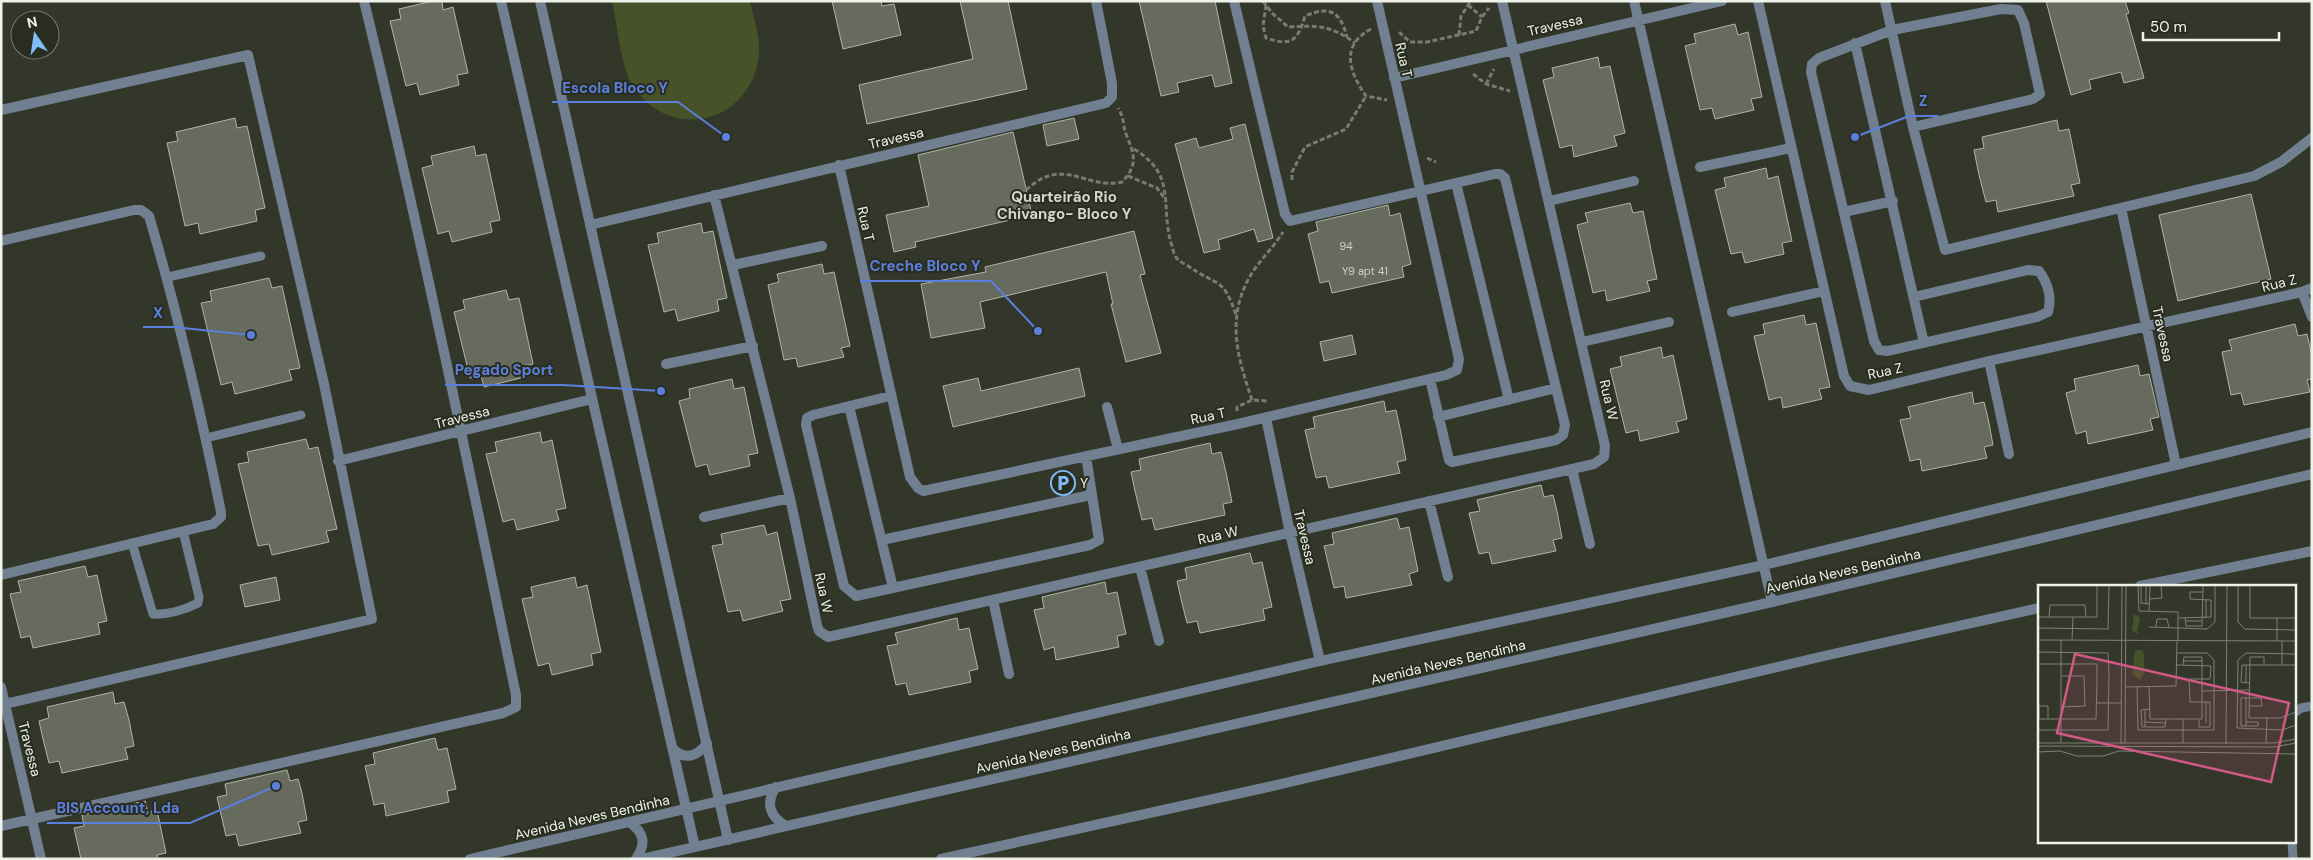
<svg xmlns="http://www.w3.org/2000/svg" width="2313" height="860" viewBox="0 0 2313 860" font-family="'DM Sans',sans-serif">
<rect width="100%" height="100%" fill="#33372a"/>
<path fill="#475229" d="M612,1H750C754,20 762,42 758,61C747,123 672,141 635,89C620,69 618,26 612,1Z"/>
<path fill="#666b5d" stroke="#afb4a5" d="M433,1H442L443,10L453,7L468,73L457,75L459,85L420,95L417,83L406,86L390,21L401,19L399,9Z
M832,1H881L882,6L894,4L901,35L843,49Z
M960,1H1008L1027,89L867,124L859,85L973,59Z
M1139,1H1215L1232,83L1215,87L1212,75L1177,83L1179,92L1161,96Z
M2046,1H2125L2129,13L2126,14L2144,78L2124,83L2121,72L2089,80L2091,89L2071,95Z
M1735,24L1738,35L1748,32L1762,97L1751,99L1754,110L1715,119L1712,108L1700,110L1685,46L1696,43L1694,34Z
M1598,57L1600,68L1610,66L1625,133L1614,136L1617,146L1574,157L1572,145L1560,148L1543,80L1554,77L1552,68Z
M235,118L237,128L247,126L265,208L255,210L257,221L200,234L198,223L185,226L167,143L178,141L176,132Z
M1074,118L1079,139L1047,146L1043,125Z
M2057,120L2059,131L2069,129L2080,183L2071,185L2074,196L1998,212L1996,200L1986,202L1979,175L1974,150L1984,148L1982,137Z
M1245,124L1273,238L1258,242L1254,229L1218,240L1220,249L1204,253L1175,144L1196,138L1199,148L1233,139L1230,128Z
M1013,132L1032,215L915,242L916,247L894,252L886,215L929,206L918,155Z
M474,146L476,156L486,154L500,220L490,222L492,232L452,242L449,231L438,234L422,168L433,165L431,156Z
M1766,168L1768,179L1778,176L1792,241L1782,243L1784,254L1745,263L1742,252L1731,254L1715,190L1726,187L1724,178Z
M2251,194L2271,279L2178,301L2159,215Z
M1630,203L1633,213L1643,211L1657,279L1647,281L1650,291L1607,301L1605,290L1593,293L1577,225L1588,222L1585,213Z
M1388,205L1390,216L1400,213L1411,264L1402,267L1404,277L1332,293L1329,281L1320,283L1308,234L1318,231L1316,222Z
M701,223L703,233L713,231L727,298L717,300L719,311L678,321L675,309L664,312L648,245L659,243L657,233Z
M1134,231L1145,274L1140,275L1161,353L1126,362L1111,304H1113L1106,272L980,302L985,328L931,338L921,284L986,272L985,267Z
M822,264L824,274L834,272L850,346L841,348L844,357L798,367L796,358L784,360L768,285L779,282L777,274Z
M269,278L272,288L282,286L300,368L289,370L292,380L235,394L232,382L221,385L201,303L212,301L210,291Z
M506,290L509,300L519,298L533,364L522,366L525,377L484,387L481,376L470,378L454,312L465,309L463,300Z
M1804,315L1806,325L1816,323L1830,387L1819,389L1822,399L1783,408L1781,397L1769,400L1754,336L1765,334L1763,324Z
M2295,324L2298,336L2307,334L2312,356V379L2307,380L2310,392L2244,405L2241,393L2231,395L2226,371L2222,352L2232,350L2229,340Z
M1352,335L1356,354L1324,361L1320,342Z
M1661,347L1663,358L1673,355L1687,419L1676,422L1679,432L1640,441L1638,430L1626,433L1610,369L1622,366L1620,357Z
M2138,365L2140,376L2149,374L2159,417L2150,419L2153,430L2088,444L2086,431L2076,434L2066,393L2076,390L2074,379Z
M1079,368L1085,396L953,427L943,386L978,378L981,391Z
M732,379L734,389L744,387L758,453L748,455L750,466L710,475L707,464L696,467L679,401L690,398L689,389Z
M1972,392L1974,404L1984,402L1988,418L1993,445L1984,447L1987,458L1922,471L1920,459L1910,461L1900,420L1911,418L1908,407Z
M1384,401L1386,412L1396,410L1401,433L1406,460L1397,462L1400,473L1329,488L1326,476L1316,478L1305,430L1315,428L1313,417Z
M540,432L542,443L552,440L566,508L556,510L559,520L517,530L514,519L503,522L486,454L497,452L495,442Z
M306,439L309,449L318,447L337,529L326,531L329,542L272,555L269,544L258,546L238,464L249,462L247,452Z
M1210,443L1212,454L1221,452L1226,472L1232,502L1223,504L1225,515L1155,530L1152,518L1142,520L1135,491L1131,472L1141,470L1139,459Z
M1541,485L1544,497L1553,495L1557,511L1562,538L1553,540L1556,551L1492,564L1489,552L1479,554L1473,530L1469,513L1480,511L1477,500Z
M1397,518L1400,529L1409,527L1418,571L1409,574L1412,585L1346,598L1344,586L1334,588L1324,546L1334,544L1332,533Z
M764,525L767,535L777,532L791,599L780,601L783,611L743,621L740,610L728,612L712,546L723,544L721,534Z
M1250,553L1253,564L1262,562L1272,607L1263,609L1265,620L1200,633L1197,621L1187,623L1181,599L1177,581L1187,579L1185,568Z
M85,566L88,577L97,575L107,621L98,623L100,634L33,648L30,636L21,638L10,594L21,592L18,581Z
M276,577L280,600L245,607L240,585Z
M575,577L577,588L587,585L601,652L591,654L593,665L552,675L549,663L538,666L522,599L533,597L531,587Z
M1105,582L1107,594L1117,592L1120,607L1126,634L1117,636L1119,647L1056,660L1054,647L1044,650L1034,610L1044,608L1042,597Z
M957,618L959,630L969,628L972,642L978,669L969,671L971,682L909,695L906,683L896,685L887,646L898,644L895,633Z
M113,692L115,704L124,702L129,720L134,746L125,748L128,759L62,773L59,761L49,763L43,739L39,721L49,718L47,707Z
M435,738L438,750L447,748L456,789L447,791L449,802L386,816L384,803L374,805L365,766L375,764L373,753Z
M287,770L290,781L298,779L302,793L307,820L298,822L301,833L239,846L236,834L226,836L217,797L227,795L225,784Z
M145,801L148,812L157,810L166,853L157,855L158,859H81L74,828L84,826L82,815Z"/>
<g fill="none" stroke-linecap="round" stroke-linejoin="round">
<path stroke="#787c70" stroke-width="3" stroke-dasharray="5 2.5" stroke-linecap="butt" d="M1263,1L1272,13L1288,27C1316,25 1331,25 1355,43
M1266,5L1263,26L1266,38C1292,47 1298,40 1305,16C1329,6 1340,10 1347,37
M1468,5L1482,17
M1371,29C1339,46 1350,73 1366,96L1387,100
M1399,32L1410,42H1427L1476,31L1482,17L1489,8
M1459,35L1461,16L1471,1
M1473,74L1486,84L1510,91
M1486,84L1494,69
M1134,149C1177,175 1160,203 1171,243C1173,247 1173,254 1176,257C1178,261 1185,264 1188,266C1218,287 1223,276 1236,315
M1427,158L1436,162
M1128,176L1157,188L1165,199
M1292,180V172L1305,147L1346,129L1366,96
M1026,190C1064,155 1085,190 1122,182C1139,164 1134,154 1126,134C1122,123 1125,119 1118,108
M1252,400C1238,359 1226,320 1249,278C1258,262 1273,248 1283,232
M1237,411V407L1252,400L1268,401"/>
<path stroke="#708091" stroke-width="9" d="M168,277L261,256
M206,438L301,415
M132,543L153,614C167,615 185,610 198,603L199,597L183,531
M2294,713L2301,708L2312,706
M2292,841L2293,859"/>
<path stroke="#708091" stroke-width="10" d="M1234,1L1285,214L1290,221L1495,174H1500L1505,178L1565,425L1563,435L1556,440L1452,462L1449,460L1430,379
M1634,1L1772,602
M1758,1L1844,376L1850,386L1869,390L1989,361L2302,292L2312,288
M1885,1L1913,127L1945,250L2254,176L2281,162L2312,138
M1855,43L1924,343
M1394,78L1722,1
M1,110L248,55L324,384L372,619L1,705
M1913,127L2033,99L2040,94L2024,23L2018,10L2001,9L1892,30L1819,58L1812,64L1811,72L1874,341L1879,350L1888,351L2037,317L2048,312C2052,298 2048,283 2039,271L2028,270L1914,297
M839,165L910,477L918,488L923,491L1238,424L1446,375L1457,370L1459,359L1377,1
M1700,167L1791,148
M1456,183L1509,400
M714,195L790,498L817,625L819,631L828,637L1594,464L1604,457L1605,446L1502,1
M1549,201L1634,181
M2121,208L2176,465
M1844,212L1893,201
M590,225L1106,103L1112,97V83L1096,1
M1,241L134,210H141L149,216C178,314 201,413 221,512V517L213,524L1,575
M733,265L822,246
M2302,292L2312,317
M1732,312L1824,291
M1582,342L1669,322
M1989,361L2009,454
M666,364L753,346
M890,396L813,415L807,418L806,425L844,586L856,596L1090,545L1099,540L1086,456
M849,406L893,588
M1107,407L1118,449
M1438,417L1556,388
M1266,418L1290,533L1320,661
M338,461L592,399
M1572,469L1590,544
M1429,501L1448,577
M704,517L790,498
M882,540L1091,495
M1140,567L1159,641
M2140,586L2312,551
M993,600L1009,674
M1,687L41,859
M1,826L503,713L516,707V695C468,463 420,231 364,1
M941,859L1268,787L1824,656L2039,608"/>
<path stroke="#708091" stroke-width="10" d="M501,1L695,847
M540,1L728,840
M673,749C686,761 698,756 707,743
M776,787C765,803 770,817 786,826
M629,822C645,833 646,844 636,859
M470,859L1320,661L1764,565L2312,432
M642,859L1772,602L2312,474"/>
</g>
<defs>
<symbol id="parking-ring" viewBox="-11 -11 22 22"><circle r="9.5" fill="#292d20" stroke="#82bcfa" stroke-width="1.5"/><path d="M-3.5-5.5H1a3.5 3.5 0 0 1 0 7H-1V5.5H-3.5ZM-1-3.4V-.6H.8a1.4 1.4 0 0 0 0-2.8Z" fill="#82bcfa"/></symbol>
</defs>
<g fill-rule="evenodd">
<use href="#parking-ring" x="1049" y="469" width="28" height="28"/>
</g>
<g text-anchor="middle" stroke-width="4" stroke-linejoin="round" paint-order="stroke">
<g font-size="11" fill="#cdd0c6">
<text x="1346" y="250">94</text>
<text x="1365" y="275">Y9 apt 41</text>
</g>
<g font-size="14" fill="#eff2e9" stroke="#292d20">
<text transform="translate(1555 25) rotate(-13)" y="5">Travessa</text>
<text transform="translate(1404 60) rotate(77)" y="5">Rua T</text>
<text transform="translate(896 138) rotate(-13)" y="5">Travessa</text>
<text transform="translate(866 224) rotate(77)" y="5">Rua T</text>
<text transform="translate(2279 283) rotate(-14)" y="5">Rua Z</text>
<text transform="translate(2163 334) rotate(78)" y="5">Travessa</text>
<text transform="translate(1885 371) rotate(-12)" y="5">Rua Z</text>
<text transform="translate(1609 400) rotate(77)" y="5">Rua W</text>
<text transform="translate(1208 416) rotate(-12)" y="5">Rua T</text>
<text transform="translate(462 417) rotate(-14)" y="5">Travessa</text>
<text transform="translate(1218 535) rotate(-13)" y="5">Rua W</text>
<text transform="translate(1305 537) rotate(77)" y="5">Travessa</text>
<text transform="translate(1843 571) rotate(-13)" y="5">Avenida Neves Bendinha</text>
<text transform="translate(824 593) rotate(78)" y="5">Rua W</text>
<text transform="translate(1448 662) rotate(-13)" y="5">Avenida Neves Bendinha</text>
<text transform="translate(30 749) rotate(76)" y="5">Travessa</text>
<text transform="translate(1053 751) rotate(-13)" y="5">Avenida Neves Bendinha</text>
<text transform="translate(592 817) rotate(-13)" y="5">Avenida Neves Bendinha</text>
</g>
<g font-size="14" fill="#eff2e9" stroke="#292d20" text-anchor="start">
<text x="1080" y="488">Y</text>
</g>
<g font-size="15" font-weight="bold" fill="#d3d8c8" stroke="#292d20">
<text x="1064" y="202">Quarteirão Rio<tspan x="1064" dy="17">Chivango- Bloco Y</tspan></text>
</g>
</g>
<g transform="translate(2038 585)">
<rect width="258" height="258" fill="#33372a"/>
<path d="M96,29L102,33L99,49L94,45ZM97,65H104L106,69V88L102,95L94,89Z" fill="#475229"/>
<path fill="none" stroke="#7e8276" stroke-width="1" d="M100,1L101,26L140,27V56M103,1V18L111,19M200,1V37L207,44L258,45M212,1V33H258M111,14L124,13L123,1M108,19V1M111,26L112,1M0,32H59V1M11,32L12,20H47L48,32M140,33L173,32V15L152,14V7H165M147,33L148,41H164L165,1M168,33V15M147,36H164M111,42L169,44L177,37V1M118,42L119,34H129L131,43M0,43L70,44L71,1M0,55L258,56M34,55L35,32M239,56V33M244,56V80M0,67L70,68L71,90L70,145H0M258,69L208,68L200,75L199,143L244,145L258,140M145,76H164M0,79H59V95L58,134H0M139,80L173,81L172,94H151L152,117H172V142H161V135M226,80V72H212L211,133H242L258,127M208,98V80M211,98L203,97L204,80H258M87,102L138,101L139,56M99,102L100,145H176V75L169,68H139M111,102L112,134H164V72H146L145,80M164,106L211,105M208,112V141M168,117V138M59,118H83M211,121H224L223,113H203V141H220M23,122L47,121L46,91H24M107,124V142M111,124L103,125L104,142H127L128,134M1,134V121H10V134M107,137L127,138M208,137H220V141M0,158H236L258,154M23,158V55M87,158L88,1M145,158V134M228,158L229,133M83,159L84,1M188,159L189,1M0,161L236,162L258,158M0,167L22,166L39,171H65L81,166L258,169"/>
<path fill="#d05986" fill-opacity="0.15" stroke="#d05986" stroke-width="2.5" d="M37,69L251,118L233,197L19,148Z"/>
<rect width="258" height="258" fill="none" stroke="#eff2e9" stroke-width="2.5"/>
</g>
<path fill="none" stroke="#5c7fdd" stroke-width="2" d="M726 137L678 102H552M1855 137L1909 116H1938M1038 331L991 281H860M251 335L173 327H143M661 391L563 385H445M276 786L190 823H47"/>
<g fill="#5c7fdd" stroke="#292d20" stroke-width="2">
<circle cx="726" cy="137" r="5"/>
<circle cx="1855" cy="137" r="5"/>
<circle cx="1038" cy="331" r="5"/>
<circle cx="251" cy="335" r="5"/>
<circle cx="661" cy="391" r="5"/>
<circle cx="276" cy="786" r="5"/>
</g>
<g font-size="15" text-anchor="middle" font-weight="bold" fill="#5c7fdd" stroke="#292d20" stroke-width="4" stroke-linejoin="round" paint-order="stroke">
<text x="615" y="93">Escola Bloco Y</text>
<text x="1923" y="106">Z</text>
<text x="925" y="271">Creche Bloco Y</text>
<text x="158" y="318">X</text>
<text x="504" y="375">Pegado Sport</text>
<text x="118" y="813">BIS Account, Lda</text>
</g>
<rect width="2313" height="860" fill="none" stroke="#eff2e9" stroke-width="5"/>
<g transform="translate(35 35) rotate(347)"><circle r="24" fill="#292d20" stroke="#787c70"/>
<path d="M0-4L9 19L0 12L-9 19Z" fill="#82bcfa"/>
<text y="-8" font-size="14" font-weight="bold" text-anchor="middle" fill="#eff2e9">N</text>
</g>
<path d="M2143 32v8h136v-8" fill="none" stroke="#eff2e9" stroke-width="2.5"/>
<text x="2150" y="32" font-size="15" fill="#eff2e9" stroke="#292d20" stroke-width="4" paint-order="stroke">50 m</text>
</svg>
